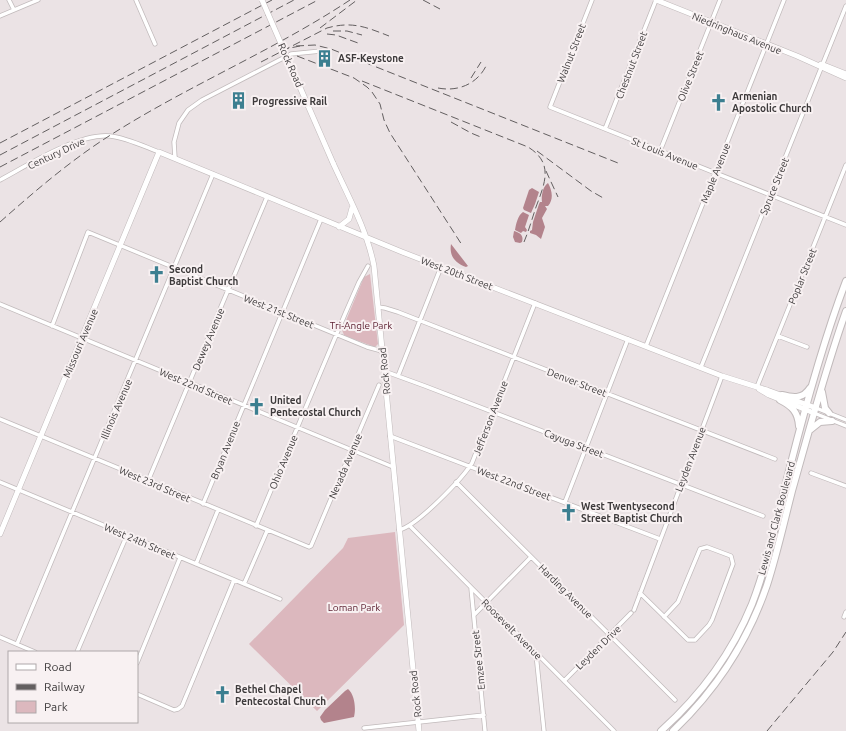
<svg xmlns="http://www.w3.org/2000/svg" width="846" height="731" viewBox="0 0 846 731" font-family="Ubuntu,sans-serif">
<rect width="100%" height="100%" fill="#ebe3e5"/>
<path fill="#dcb8be" d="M370,274L378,344L375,347L348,337L344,335L342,330L364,277Z
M395,532L404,625L317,711L249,644L343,548L348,538Z"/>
<path fill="#b3838c" d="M548,183C552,190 554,199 548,206H545L547,209L542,218L545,227L541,239L536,235L530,233V231L532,230L533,222L539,204L540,202H542C541,196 543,186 548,183Z
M532,188L539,192L535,204L531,213L524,210L523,208L529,190Z
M523,212L529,215L525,227L527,230L526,232L523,231L521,233L515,230C516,224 518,215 523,212Z
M514,231C520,233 524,235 522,242L520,243L515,242L513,237Z
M451,244L468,266L466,267C455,263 449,256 451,244Z
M348,689C355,695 356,709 354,717L324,723L321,720L320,717L325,710L345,691Z"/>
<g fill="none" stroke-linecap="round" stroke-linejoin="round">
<defs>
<path id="street" d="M9,0L14,10
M136,0L155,44
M592,0L550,107L846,225
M0,16L38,0
M605,129L656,0
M660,151L720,0
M175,158L174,142L179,123L188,110L202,100L291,54L321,51
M0,180C28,165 78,133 110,136C127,138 143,146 159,152
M0,304L393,467
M378,307L385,308L398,312L775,459
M52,326L88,232L367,347L382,351
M778,336L807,347
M646,346L784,0
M701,367L846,6
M384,371L425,386L763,516
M398,376L441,267
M757,387L846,165
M816,408L846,420
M814,413L846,426
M0,419L309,547L311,546L379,385
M390,436L660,539
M811,473L846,486
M148,481L267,197
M0,482L280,599
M456,482L675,700
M565,502L628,339
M203,504L321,219
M256,526L345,314L359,282L368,266
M410,526L614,731
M399,530C417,526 462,479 472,463L535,303
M196,564L218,510
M244,584L267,531
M471,588L485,731
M640,593L688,640H695L709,625L712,620L733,564L731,556L707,547L700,549L678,602L664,617
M634,610L722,376
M474,615L531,557
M844,617L846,612
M0,637L35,652
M17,644L213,174
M77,652L127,535
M536,654L544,731
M137,663L180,558
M564,681L631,613
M137,694L174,710L178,709L182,706L234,580
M364,728L484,715"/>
<path id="secondary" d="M656,0L797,56L846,78
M821,64L846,74
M333,163C348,196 367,230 374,266L419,731
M339,227L349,219L352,208
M759,389L769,395L814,413
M0,534L159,152L402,252L722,376L757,387L767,390L816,408"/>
<path id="highway" d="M822,392L825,408L829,413
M782,395C794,398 803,399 810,388
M780,400C792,406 798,412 799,426
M810,430L820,422L832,421
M661,731C700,696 732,653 752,604C769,560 778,512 790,467C806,404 823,341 846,281
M673,731C716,690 748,641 767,585C777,554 784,522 792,491C809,431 825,370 846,311"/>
</defs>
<use href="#street" stroke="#c1babb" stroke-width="5"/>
<use href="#secondary" stroke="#c1babb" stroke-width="6"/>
<use href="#highway" stroke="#c1babb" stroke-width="8"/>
<use href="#street" stroke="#fff" stroke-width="3.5"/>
<use href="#secondary" stroke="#fff" stroke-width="5"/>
<use href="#highway" stroke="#fff" stroke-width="6"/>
<path stroke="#635f60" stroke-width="1" stroke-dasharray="8 4" stroke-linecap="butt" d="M423,0L440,9
M320,28L357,0
M333,31H347L362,35
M327,34L336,35L358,43
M296,46L315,45L331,49L618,163
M281,51L290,48L300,46
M297,56L354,78L367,87L372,92L380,104L384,120L390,133L462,245
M261,62L327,28C352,21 366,27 389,36
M471,78L481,62
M362,81L528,147C554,163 545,183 536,207C532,219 529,230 524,242
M438,88C458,92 478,84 487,64
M451,122L471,133L483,138
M0,143L272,0
M537,151L591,191L605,199
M0,155L294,0
M0,167L318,0
M546,171L558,197
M0,222C35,191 70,161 109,136C187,86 273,51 350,0
M767,731L833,652L846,632"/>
<defs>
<path id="secondary-bridge" d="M262,0L333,163"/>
</defs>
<use href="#secondary-bridge" stroke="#c1babb" stroke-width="6" stroke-linecap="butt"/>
<use href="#secondary-bridge" stroke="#fff" stroke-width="5"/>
</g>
<defs>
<symbol id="building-bare" viewBox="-9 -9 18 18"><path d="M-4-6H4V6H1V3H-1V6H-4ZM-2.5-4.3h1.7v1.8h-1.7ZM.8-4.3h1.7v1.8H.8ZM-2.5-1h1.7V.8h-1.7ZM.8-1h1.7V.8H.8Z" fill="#3c7f90" stroke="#f8f1f2" stroke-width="2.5" paint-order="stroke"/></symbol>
<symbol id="church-bare" viewBox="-9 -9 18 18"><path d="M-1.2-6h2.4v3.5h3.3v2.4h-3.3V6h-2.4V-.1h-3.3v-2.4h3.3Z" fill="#3c7f90" stroke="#f8f1f2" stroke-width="2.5" paint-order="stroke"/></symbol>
</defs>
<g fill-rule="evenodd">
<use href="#building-bare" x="312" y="46" width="25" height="25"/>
<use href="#building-bare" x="226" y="88" width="25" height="25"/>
<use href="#church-bare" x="706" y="90" width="25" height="25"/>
<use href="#church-bare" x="144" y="262" width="25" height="25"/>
<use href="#church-bare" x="244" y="394" width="25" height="25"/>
<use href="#church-bare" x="556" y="500" width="25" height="25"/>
<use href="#church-bare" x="210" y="682" width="25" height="25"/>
</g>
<g text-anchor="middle" stroke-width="4" stroke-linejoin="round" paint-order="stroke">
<g font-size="10" fill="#3e3b3c" stroke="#f8f1f2">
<text transform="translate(737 33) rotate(22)" y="4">Niedringhaus Avenue</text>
<text transform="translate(571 53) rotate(-69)" y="4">Walnut Street</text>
<text transform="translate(291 65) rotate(66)" y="4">Rock Road</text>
<text transform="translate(631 65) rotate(-69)" y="4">Chestnut Street</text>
<text transform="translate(690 76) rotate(-68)" y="4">Olive Street</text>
<text transform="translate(56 153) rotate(-25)" y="4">Century Drive</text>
<text transform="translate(665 153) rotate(22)" y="4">St Louis Avenue</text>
<text transform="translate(715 173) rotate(-68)" y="4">Maple Avenue</text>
<text transform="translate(774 186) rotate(-68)" y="4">Spruce Street</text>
<text transform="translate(457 273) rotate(21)" y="4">West 20th Street</text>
<text transform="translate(802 276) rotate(-68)" y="4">Poplar Street</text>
<text transform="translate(279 311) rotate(22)" y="4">West 21st Street</text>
<text transform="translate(208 339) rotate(-67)" y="4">Dewey Avenue</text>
<text transform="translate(80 343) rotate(-67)" y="4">Missouri Avenue</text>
<text transform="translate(384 371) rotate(-96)" y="4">Rock Road</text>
<text transform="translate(577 382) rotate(21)" y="4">Denver Street</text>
<text transform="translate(196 386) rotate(23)" y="4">West 22nd Street</text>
<text transform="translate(116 409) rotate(-67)" y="4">Illinois Avenue</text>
<text transform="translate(490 418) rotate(-69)" y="4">Jefferson Avenue</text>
<text transform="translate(574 443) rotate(21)" y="4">Cayuga Street</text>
<text transform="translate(225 450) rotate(-68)" y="4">Bryan Avenue</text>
<text transform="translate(690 459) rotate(-69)" y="4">Leyden Avenue</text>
<text transform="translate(283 462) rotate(-67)" y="4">Ohio Avenue</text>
<text transform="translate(345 466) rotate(-67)" y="4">Nevada Avenue</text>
<text transform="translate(514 483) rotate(21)" y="4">West 22nd Street</text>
<text transform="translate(155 484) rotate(23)" y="4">West 23rd Street</text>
<text transform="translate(776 518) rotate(-75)" y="4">Lewis and Clark Boulevard</text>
<text transform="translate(140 541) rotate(23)" y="4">West 24th Street</text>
<text transform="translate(566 591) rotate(45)" y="4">Harding Avenue</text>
<text transform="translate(512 629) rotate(45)" y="4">Roosevelt Avenue</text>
<text transform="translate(598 647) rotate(-44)" y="4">Leyden Drive</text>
<text transform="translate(478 660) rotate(-96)" y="4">Emzee Street</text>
<text transform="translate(415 694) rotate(-96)" y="4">Rock Road</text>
</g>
<g font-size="10" font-weight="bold" fill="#3e3b3c" stroke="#f8f1f2" text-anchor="start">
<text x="338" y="62">ASF-Keystone</text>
<text x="732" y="100">Armenian<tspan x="732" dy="12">Apostolic Church</tspan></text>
<text x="252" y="105">Progressive Rail</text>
<text x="169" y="273">Second<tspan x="169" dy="12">Baptist Church</tspan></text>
<text x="270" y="404">United<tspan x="270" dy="12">Pentecostal Church</tspan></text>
<text x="581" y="510">West Twentysecond<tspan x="581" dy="12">Street Baptist Church</tspan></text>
<text x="235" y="693">Bethel Chapel<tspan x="235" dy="12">Pentecostal Church</tspan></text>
</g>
<g font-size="10" fill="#5a1d2e" stroke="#f8f1f2">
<text x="361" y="329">Tri-Angle Park</text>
<text x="354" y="611">Loman Park</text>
</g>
</g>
<rect x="8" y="651" width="130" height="72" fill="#f8f1f2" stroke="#aea8a9"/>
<rect x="16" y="664" width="20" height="6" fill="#ffffff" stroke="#aea8a9"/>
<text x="44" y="671" font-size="12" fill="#3e3b3c">Road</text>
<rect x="16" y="684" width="20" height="6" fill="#635f60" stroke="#aea8a9"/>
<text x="44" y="691" font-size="12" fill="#3e3b3c">Railway</text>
<rect x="16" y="701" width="20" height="12" fill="#dcb8be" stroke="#aea8a9"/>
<text x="44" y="711" font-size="12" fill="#3e3b3c">Park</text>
</svg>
